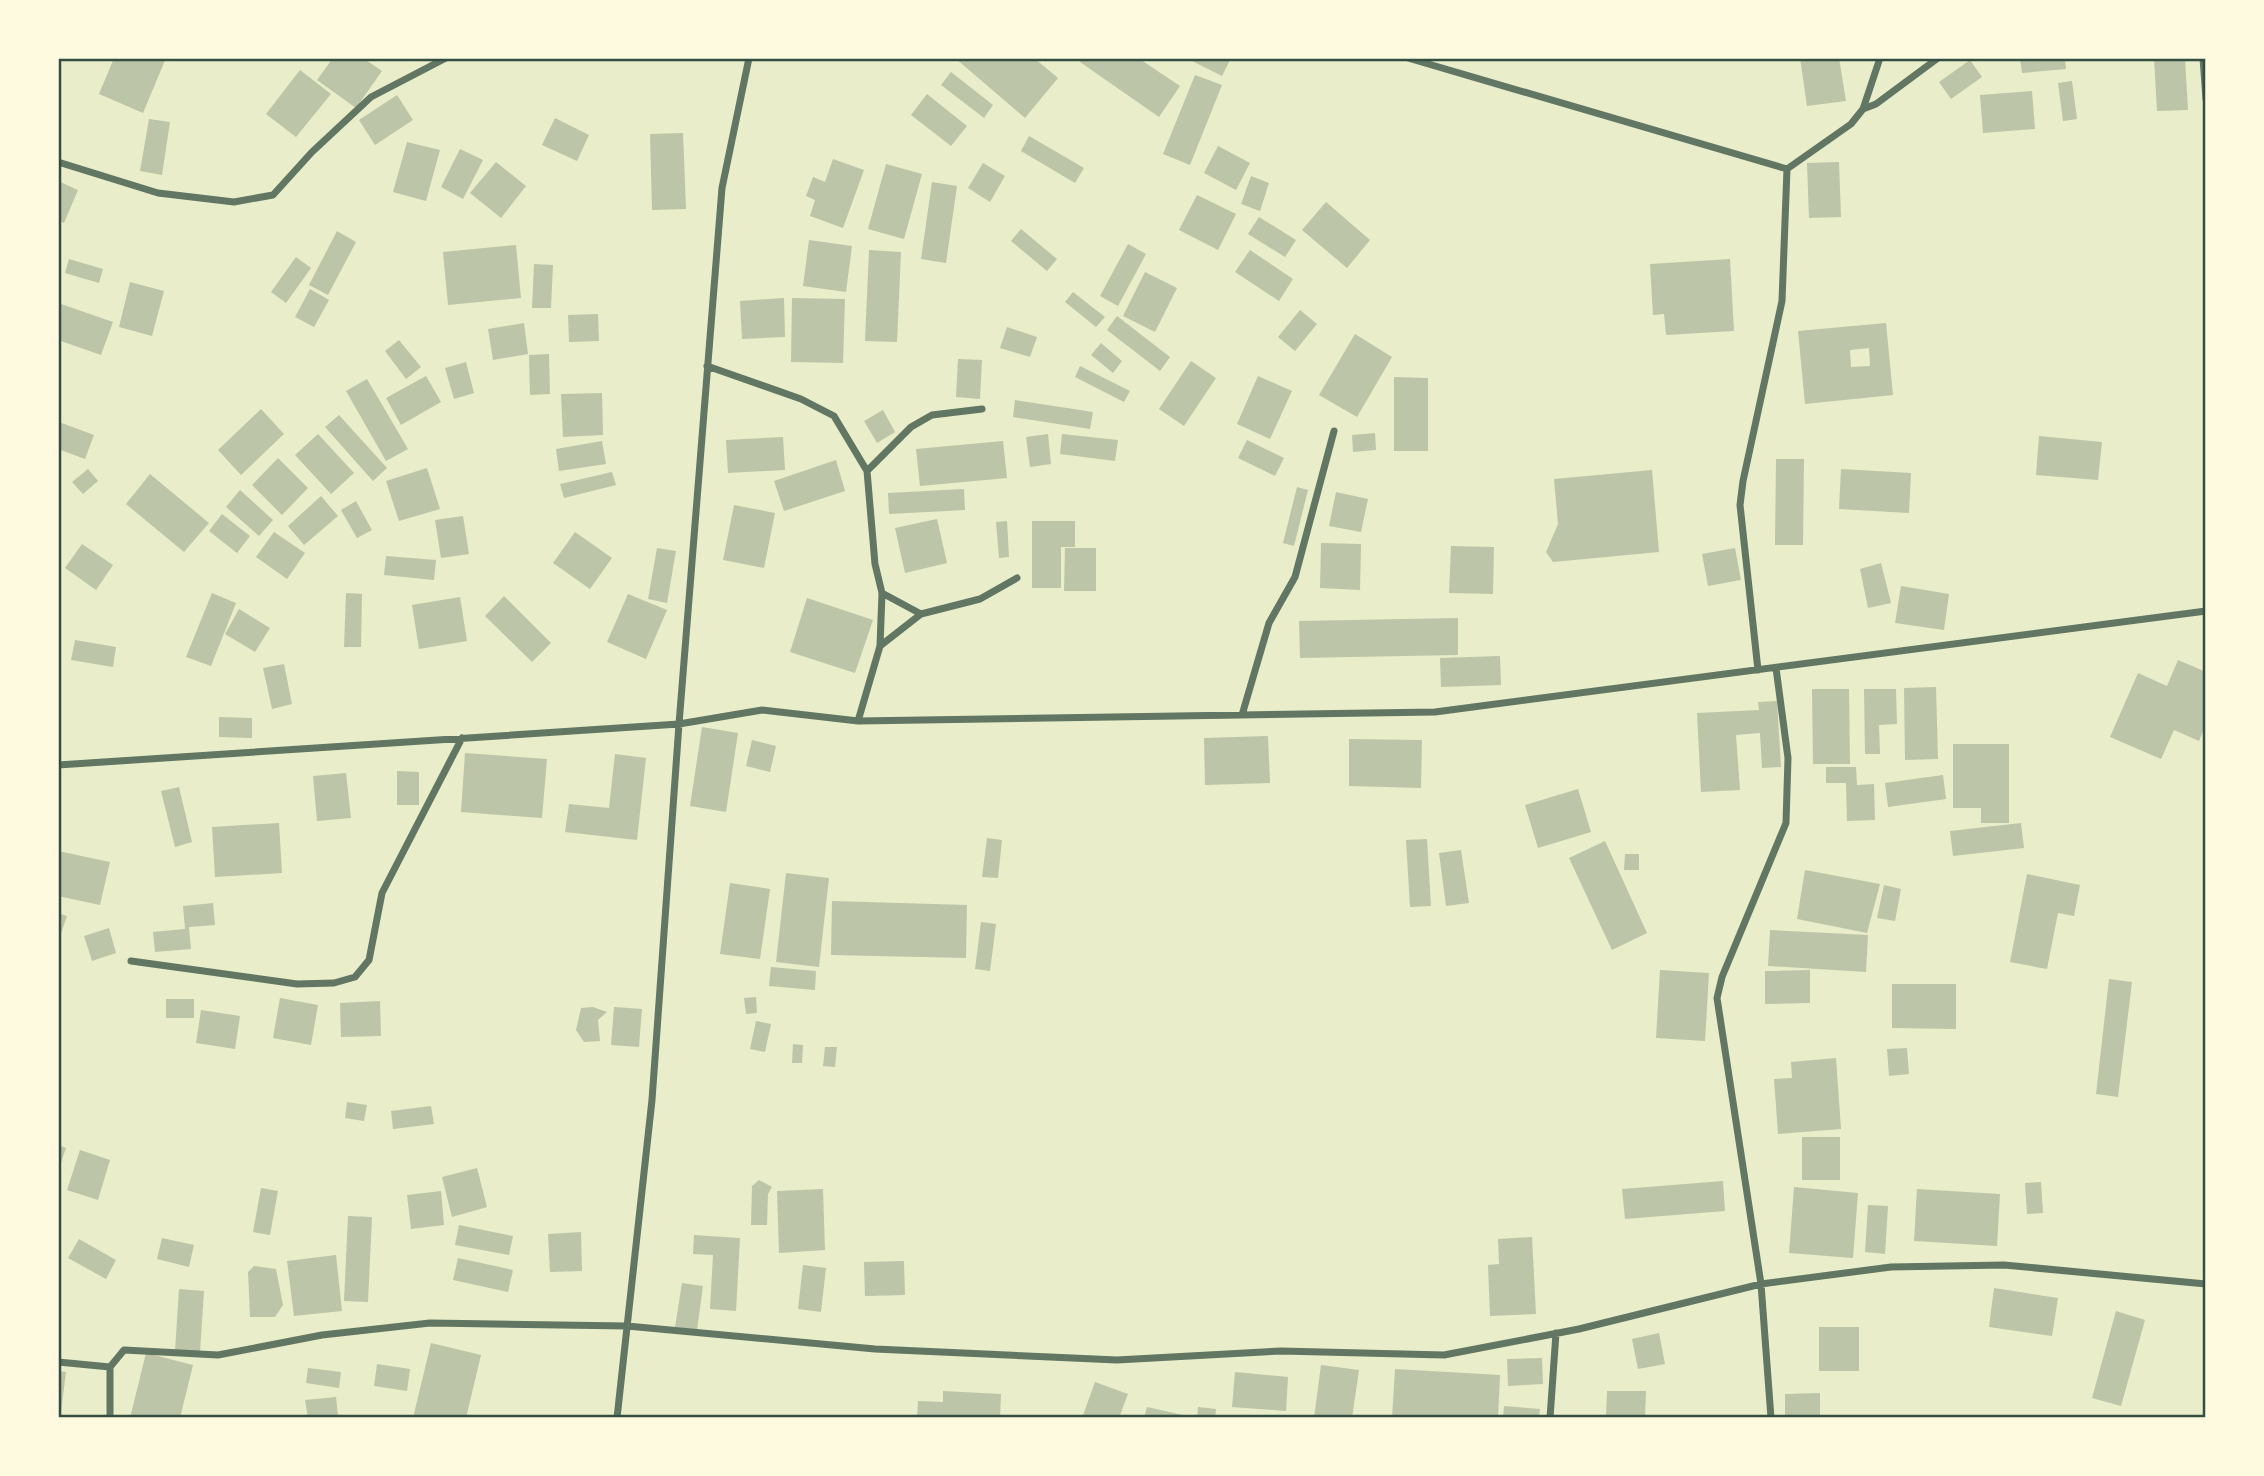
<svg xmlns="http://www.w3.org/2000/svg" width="2264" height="1476" viewBox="0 0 2264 1476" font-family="'Golos Text',sans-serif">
<rect width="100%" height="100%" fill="#e9edc9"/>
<path fill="#bcc5a7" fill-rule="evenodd" d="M114,58H166L143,113L99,94Z
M333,58H363L382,71L356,108L317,80Z
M955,58H1034L1058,78L1025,118Z
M1083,58H1138L1180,86L1159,117L1080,62Z
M1186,58H1231L1222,76Z
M1800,58H1839L1846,101L1807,106Z
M2020,58H2065L2066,69L2022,73Z
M2154,58H2185L2188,110L2157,111Z
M1970,60L1982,77L1951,99L1939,82Z
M300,70L331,94L296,137L266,114Z
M951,72L993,105L984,118L941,85Z
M1195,75L1222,85L1190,165L1163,154Z
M2072,81L2077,119L2063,121L2058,83Z
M2032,91L2035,129L1983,133L1980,95Z
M927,94L967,126L951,146L911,115Z
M397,95L413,120L375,145L359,120Z
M555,118L589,135L577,161L542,145Z
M149,119L170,122L162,175L140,171Z
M683,133L686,209L652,210L650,134Z
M1029,136L1084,168L1075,183L1021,151Z
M407,142L440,150L426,201L393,192Z
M1218,146L1250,163L1236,190L1204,173Z
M460,149L483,160L463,199L441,187Z
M833,159L864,170L843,228L810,216L815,200L806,196L813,177L825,182Z
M496,162L526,186L501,218L470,193Z
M1839,162L1841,217L1809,218L1807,163Z
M983,163L1005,176L990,202L968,188Z
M886,164L922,174L904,239L868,229Z
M1251,176L1269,183L1260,211L1241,204Z
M58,181L78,190L64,223L58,220Z
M932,182L957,186L946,263L921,259Z
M1197,195L1236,214L1218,250L1179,230Z
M1326,202L1370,240L1347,268L1302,230Z
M1259,217L1296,240L1285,257L1248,234Z
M1021,229L1057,259L1047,271L1011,241Z
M337,231L356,242L328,295L309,285Z
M809,240L852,246L846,292L803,286Z
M1128,244L1146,254L1118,306L1100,296Z
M516,245L521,298L448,305L443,252Z
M869,250L901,252L897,342L865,341Z
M1250,250L1293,279L1279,301L1235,272Z
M296,257L311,268L286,303L271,292Z
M69,259L103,269L99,283L65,273Z
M1730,259L1734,331L1666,335L1664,314L1653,315L1650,264Z
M534,264L553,265L551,308H532Z
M1145,272L1177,288L1155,332L1123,316Z
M130,282L164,291L152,336L119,327Z
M310,289L329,300L314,327L295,317Z
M1073,292L1105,317L1096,327L1065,302Z
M784,298L785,337L742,339L740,301Z
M792,298L845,299L843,363L791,362Z
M58,303L113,322L101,355L58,340Z
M1300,310L1317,324L1295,351L1278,337Z
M598,314L599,341L569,342L568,315Z
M1117,316L1170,357L1160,371L1107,330Z
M524,323L528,354L493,360L488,329Z
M1886,323L1893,395L1805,404L1798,331ZM1869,348L1870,366L1851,367L1850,350Z
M1007,327L1037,337L1030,357L1000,348Z
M1355,334L1392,357L1357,417L1319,395Z
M399,340L421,367L406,379L385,351Z
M1101,343L1122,361L1113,373L1091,355Z
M549,354L550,394L530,395L529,355Z
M958,359L982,360L980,399L956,397Z
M1191,361L1216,378L1184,426L1159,409Z
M466,362L474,393L454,399L445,368Z
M1080,366L1130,391L1124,402L1075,377Z
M426,376L441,402L401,425L386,398Z
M1258,376L1292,391L1270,439L1237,424Z
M1394,377L1428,378V451H1394Z
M367,379L408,449L386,461L346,391Z
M602,393L603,435L563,437L561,394Z
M1015,400L1093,412L1090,429L1013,417Z
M261,409L284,434L241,475L218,450Z
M883,410L895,432L877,443L864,421Z
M339,415L387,468L373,481L325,427Z
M59,422L94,435L85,459L58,449Z
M1375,433L1376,450L1353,452L1352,435Z
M318,434L354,473L331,494L295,455Z
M1048,434L1051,464L1030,467L1026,437Z
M1062,434L1118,440L1115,461L1060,454Z
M2039,436L2102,442L2098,480L2036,475Z
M783,437L785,470L728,473L726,440Z
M1247,440L1284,458L1275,476L1238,458Z
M602,441L606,464L559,471L556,449Z
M1003,441L1007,478L920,486L916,449Z
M278,458L308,488L282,515L252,485Z
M1776,459H1804L1803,545H1775Z
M836,460L845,491L784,511L774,481Z
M427,468L440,509L399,521L386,481Z
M88,469L98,481L83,494L72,482Z
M1841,469L1911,473L1909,513L1839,509Z
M1652,470L1659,552L1553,562L1546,552L1558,524L1554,479Z
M612,472L616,485L564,498L560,484Z
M150,474L209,523L184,552L126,504Z
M1297,487L1308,490L1294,546L1283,543Z
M964,489L965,510L889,514L888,493Z
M240,490L273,520L259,536L226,507Z
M1336,492L1368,499L1361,532L1329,526Z
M321,496L338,516L304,545L288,526Z
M356,501L372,530L357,538L341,510Z
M734,505L775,513L764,568L723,560Z
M222,514L250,536L237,553L209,531Z
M463,516L469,554L441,558L435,520Z
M937,519L947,563L905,573L895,528Z
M1007,521L1009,557L999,558L996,522Z
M1032,521H1075V547H1061V588H1032Z
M274,532L305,553L287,579L256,557Z
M575,532L612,558L590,589L553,563Z
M1321,543L1361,544L1360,590L1320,588Z
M82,544L113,565L96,590L65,568Z
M1451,546L1494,547L1493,594L1449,593Z
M657,548L676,551L667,603L648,599Z
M1065,548H1096V591H1064Z
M1735,548L1741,580L1708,586L1702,554Z
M386,556L436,560L434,580L384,575Z
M1881,563L1891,603L1868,608L1860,569Z
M1901,586L1949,594L1944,630L1895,623Z
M212,593L236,603L211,666L186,657Z
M346,593L362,594L361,647H344Z
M628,594L667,610L646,659L607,642Z
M504,596L551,643L532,662L485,616Z
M460,597L467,641L419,649L412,605Z
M807,598L873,620L855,673L790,652Z
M239,609L270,628L255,652L225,634Z
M1458,618V655L1300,658L1299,621Z
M75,640L116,647L113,667L71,660Z
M1500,656L1501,685L1441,687L1440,658Z
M2178,660L2206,672V724L2199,741L2174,730L2161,759L2110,737L2138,673L2167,686Z
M284,664L292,704L272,709L263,668Z
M1936,687L1938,759L1905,760L1904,688Z
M1812,689H1849L1850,764H1813Z
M1864,689H1896L1897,724L1879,725L1880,754H1865Z
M1777,701L1781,767L1762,768L1760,733L1736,735L1740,790L1701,792L1697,713L1759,710L1758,702Z
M219,717L252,718V738L219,737Z
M702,727L738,733L726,812L690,806Z
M1268,736L1270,783L1205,785L1204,738Z
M1349,739L1422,740L1421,788L1349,786Z
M752,740L776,746L770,772L746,766Z
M1953,744H2009V823H1981V808H1953Z
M465,753L547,759L542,818L461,812Z
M615,754L646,758L637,840L565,832L569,804L609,808Z
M1826,767H1856L1857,785L1874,784L1875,820L1847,821L1846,783H1826Z
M397,771L419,772V805H397Z
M346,773L351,818L317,821L313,776Z
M1943,775L1946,799L1888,807L1885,783Z
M179,787L192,842L175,847L161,791Z
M1578,789L1591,832L1538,848L1525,805Z
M279,823L282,873L215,877L212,827Z
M2021,823L2024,848L1953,856L1950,831Z
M987,838L1002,840L998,878L982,877Z
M1427,839L1431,906L1410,907L1406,840Z
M1605,841L1647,933L1612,950L1569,858Z
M1461,850L1469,903L1446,906L1439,853Z
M58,851L110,862L100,905L58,896Z
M1625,854H1639V870H1624Z
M1805,870L1880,884L1867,933L1797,919Z
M786,873L829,878L819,967L776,962Z
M2027,874L2080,885L2074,916L2058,913L2047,969L2010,962Z
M730,883L770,889L760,959L720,954Z
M1884,885L1901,889L1895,921L1877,918Z
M832,901L967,905L966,958L831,955Z
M213,903L215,925L189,927L191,949L155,952L153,932L185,929L183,906Z
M58,913L67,916L58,942Z
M981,922L996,924L990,971L975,969Z
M109,928L116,953L92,961L84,936Z
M1770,930L1868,935L1866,972L1768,966Z
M771,967L816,971L815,990L769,986Z
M1660,970L1709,973L1705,1041L1656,1038Z
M1810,970V1003L1765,1004V971Z
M2109,979L2132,982L2118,1097L2096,1094Z
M1892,984H1956V1029L1892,1028Z
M756,997L757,1013L746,1014L744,998Z
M280,998L318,1005L311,1045L273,1038Z
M166,999H194V1018H166Z
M380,1001L381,1036L341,1037L340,1003Z
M593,1007L607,1012L598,1020L600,1041L584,1042L576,1030L581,1008Z
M614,1007L642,1009L639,1047L611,1045Z
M201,1010L240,1016L235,1049L196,1043Z
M756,1021L771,1024L765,1052L750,1049Z
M793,1044L803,1045L802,1063H792Z
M825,1047H837L835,1067L823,1066Z
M1907,1048L1909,1074L1889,1076L1887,1049Z
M1836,1058L1841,1129L1778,1134L1774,1079L1792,1078L1791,1062Z
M347,1102L367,1105L364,1121L345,1118Z
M431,1106L434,1124L393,1129L391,1111Z
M1802,1137H1840V1180H1802Z
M58,1145L66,1148L58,1171Z
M80,1150L110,1160L98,1200L67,1190Z
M477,1168L487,1207L452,1217L442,1177Z
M759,1180L772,1187L768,1194L767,1225H751L752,1186Z
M1723,1181L1725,1211L1625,1219L1622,1189Z
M2041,1182L2043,1213L2027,1214L2025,1183Z
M1794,1187L1858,1193L1853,1258L1789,1253Z
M261,1188L278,1191L270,1235L253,1232Z
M823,1189L825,1250L779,1253L777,1191Z
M1917,1189L2000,1194L1997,1246L1914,1241Z
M441,1191L444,1225L411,1229L407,1195Z
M1868,1205L1888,1206L1885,1254L1865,1252Z
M348,1216L372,1217L368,1302L344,1301Z
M459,1225L513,1236L509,1255L455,1245Z
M581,1232L582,1271L550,1272L548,1234Z
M694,1235L740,1238L736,1311L710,1309L713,1255L693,1254Z
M1532,1237L1536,1314L1490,1316L1488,1265L1499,1264L1498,1239Z
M162,1238L194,1245L189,1267L157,1259Z
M79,1239L116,1260L106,1279L68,1258Z
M336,1255L342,1311L294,1316L287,1261Z
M458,1258L513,1270L508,1292L453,1280Z
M904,1261L905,1295L865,1296L864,1262Z
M803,1265L826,1268L821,1312L798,1309Z
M254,1266L276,1269L283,1305L275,1317H250L248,1272Z
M682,1283L703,1286L697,1330L675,1327Z
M1994,1288L2058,1298L2052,1336L1989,1327Z
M179,1289L204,1291L200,1352L175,1351Z
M2116,1311L2145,1320L2121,1406L2092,1398Z
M1819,1327H1859V1371H1819Z
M1659,1333L1665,1364L1638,1369L1632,1339Z
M431,1343L481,1355L466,1418H413Z
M146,1353L193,1365L180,1418H130Z
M1542,1358L1543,1384L1508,1386L1507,1359Z
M377,1364L410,1369L407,1391L374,1386Z
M1321,1365L1359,1370L1352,1418H1314Z
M308,1368L341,1372L339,1388L306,1383Z
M1395,1369L1500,1375L1498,1418H1392Z
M58,1371L66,1372L61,1412L58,1411Z
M1235,1372L1288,1377L1286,1411L1232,1407Z
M1095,1382L1128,1394L1119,1418H1082Z
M943,1391L1001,1394L1000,1418H917L918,1401L943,1402Z
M1607,1391H1646L1645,1418H1606Z
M1820,1393V1418H1785V1394Z
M336,1397L338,1416L308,1418L305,1400Z
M1504,1406L1540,1409L1539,1418H1503Z
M1147,1407L1192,1417L1191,1418H1144Z
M1198,1407L1216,1409L1215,1418H1197Z"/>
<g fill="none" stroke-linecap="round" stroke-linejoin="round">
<path stroke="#617663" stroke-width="7" d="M1408,58L1787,169
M2203,58L2206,99
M1863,109L1876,104L1938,58
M58,162L158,193L234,202L273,195L312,152L371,97L446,58
M707,366L801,399L834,416L867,471L875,564L882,593L880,646L858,721
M867,471L911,427L932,415L982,409
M882,593L921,614
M880,646L921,614L980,599L1017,578
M1758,670L1740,505L1743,481L1782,301L1787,169L1851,124L1863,109L1880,58
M1242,715L1269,623L1295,577L1334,431
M58,765L679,724L762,710L858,721L1435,712L2206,611
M131,961L297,984L334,983L355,977L369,960L382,893L462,738
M58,1362L110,1367
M110,1418V1367L124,1350L218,1355L322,1335L430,1323L627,1326L875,1349L1117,1360L1281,1351L1444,1355L1579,1329L1761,1284L1891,1267L2004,1265L2206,1284
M617,1418L652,1100L679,724L722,188L749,58
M1550,1418L1556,1333
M1771,1418L1761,1284L1717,998L1722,977L1786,823L1788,758L1776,668"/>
</g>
<rect width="2264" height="1476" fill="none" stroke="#fefae0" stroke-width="119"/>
<rect x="60" y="60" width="2144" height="1356" fill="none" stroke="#344e41" stroke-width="2.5"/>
</svg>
